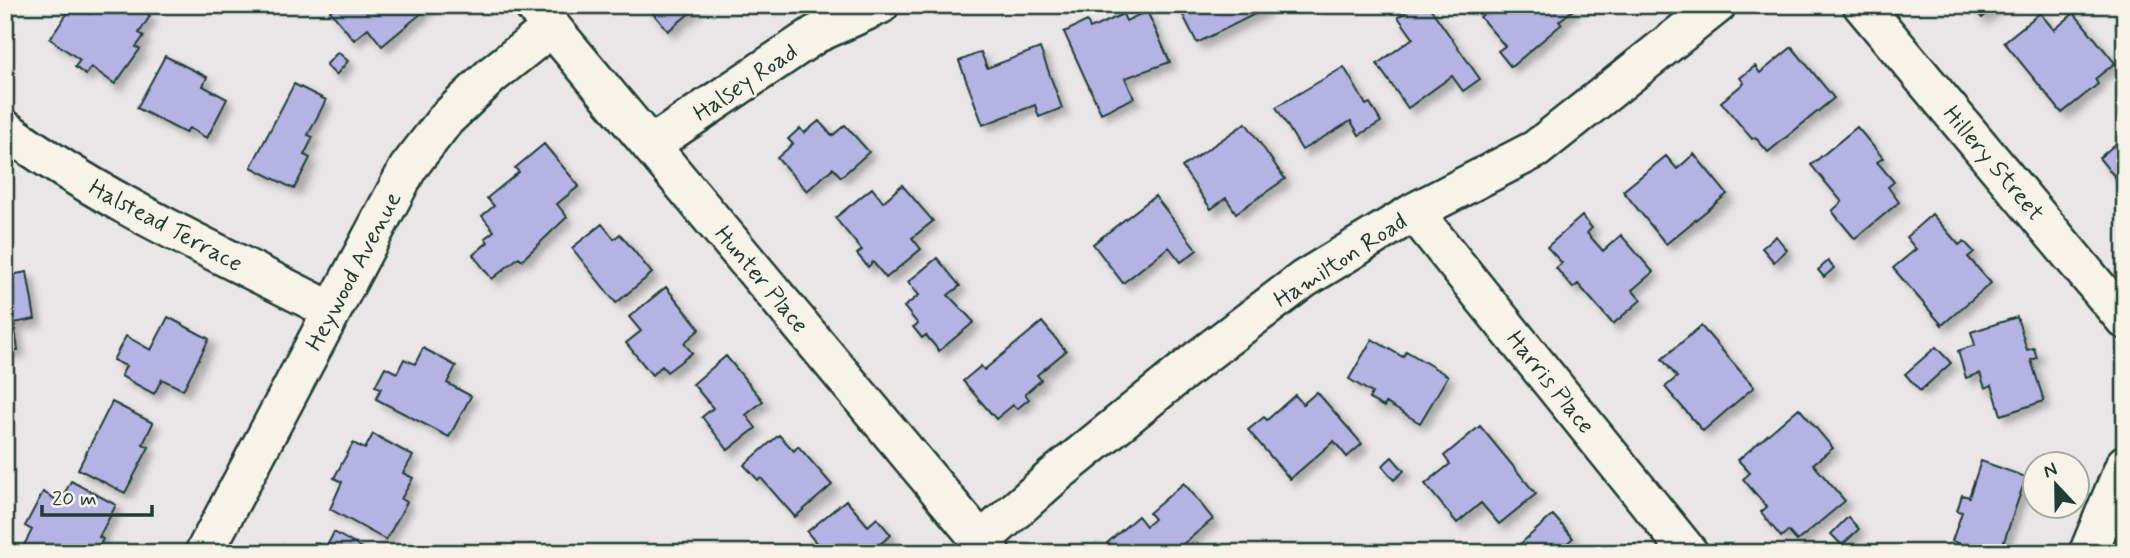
<svg xmlns="http://www.w3.org/2000/svg" width="2130" height="558" viewBox="0 0 2130 558" font-family="Mynerve,sans-serif">
<defs>
<filter id="shadow"><feDropShadow dx="6" dy="6" stdDeviation="3.5" flood-color="#0004"/></filter>
</defs>
<rect width="100%" height="100%" fill="#eae6e7"/>
<filter id="ink" filterUnits="userSpaceOnUse"><feTurbulence type="fractalNoise" baseFrequency=".0143" numOctaves="2"/><feDisplacementMap in="SourceGraphic" scale="14" xChannelSelector="R" yChannelSelector="G"/><feConvolveMatrix kernelMatrix="1 2 1 2 8 2 1 2 1" color-interpolation-filters="sRGB"/></filter>
<g filter="url(#ink)">
<path fill="#b5b3e4" stroke="#1f3d34" stroke-width="2" filter="url(#shadow)" d="M73,5L90,14L97,5H116L125,11L129,5H135L150,16L139,33L144,36L136,47L140,49L115,84L91,67L86,75L75,67L80,60L50,39Z
M336,5H427L429,7L382,46L368,28L354,40L330,11Z
M646,5H696L697,7L668,31Z
M1178,5H1263L1265,9L1197,43Z
M1415,5H1428L1480,79L1463,91L1452,76L1408,108L1377,64L1413,38L1398,17Z
M1494,5H1569L1573,10L1559,21L1562,24L1511,67L1498,51L1505,46L1480,17Z
M1971,5H1997L1982,18Z
M1147,11L1170,62L1125,78L1134,98L1101,113L1064,32L1087,21L1090,29L1123,14L1126,21Z
M2040,13L2054,30L2074,13L2115,63L2095,79L2098,84L2062,113L2004,42Z
M1792,47L1834,98L1768,152L1755,137L1752,139L1721,102L1744,83L1740,78L1755,66L1760,73Z
M1040,48L1062,108L1039,117L1035,105L983,125L959,61L981,52L987,68Z
M338,52L348,61L336,75L326,65Z
M165,56L207,77L203,86L227,99L207,138L189,128L185,133L137,108Z
M1344,67L1366,105L1370,103L1381,122L1359,135L1351,121L1302,150L1276,107Z
M294,84L326,100L308,135L313,137L304,155L310,158L294,189L251,167Z
M819,121L832,136L845,125L869,152L841,177L833,168L807,191L777,158L793,144L788,139L800,128L804,133Z
M1246,123L1285,179L1236,213L1226,198L1211,209L1182,167Z
M1857,127L1883,158L1877,162L1894,182L1888,187L1899,202L1855,239L1832,211L1842,202L1811,165Z
M2125,136V189L2099,158Z
M544,144L579,186L557,204L567,217L522,260L519,257L492,279L473,255L488,242L485,238L494,231L482,216L494,206L487,198L519,172L515,168Z
M1694,154L1727,194L1666,244L1623,191L1666,156L1677,169Z
M902,185L933,221L912,238L921,249L886,278L873,262L868,267L857,254L862,250L835,218L872,188L883,202Z
M1155,196L1197,250L1181,262L1169,247L1123,283L1093,244Z
M1932,214L1959,245L1964,241L1974,252L1968,257L1991,283L1942,325L1893,268L1916,249L1906,237Z
M1582,216L1592,228L1587,233L1603,251L1621,235L1653,272L1632,290L1641,300L1613,324L1578,284L1573,288L1556,268L1562,263L1547,247Z
M602,224L614,239L620,234L652,273L616,303L572,248Z
M1776,236L1787,250L1774,262L1762,248Z
M937,258L960,286L948,295L974,322L939,351L926,335L922,338L913,327L918,324L904,307L919,295L908,282Z
M1828,261L1834,268L1824,277L1818,270Z
M27,272L35,319L14,323L18,350L5,352V276Z
M666,287L700,329L684,343L692,353L667,372L662,366L652,375L626,343L641,331L629,317Z
M168,317L209,339L183,390L162,379L154,394L121,376L126,366L113,360L126,336L151,350Z
M2017,317L2027,350L2034,348L2037,358L2031,360L2044,401L2001,415L1992,385L1985,388L1980,373L1966,378L1958,351L1975,345L1971,332Z
M1042,322L1066,351L1037,375L1041,380L1025,394L1029,399L1017,409L1013,405L996,419L963,381L981,366L984,370Z
M1701,326L1754,387L1703,431L1665,387L1677,377L1662,359Z
M1372,339L1403,357L1406,351L1448,376L1420,423L1386,403L1384,407L1369,399L1372,393L1349,379Z
M1936,347L1951,363L1920,391L1905,374Z
M423,348L456,366L447,383L471,396L449,437L376,399L381,388L375,386L385,367L397,373L404,359L415,364Z
M726,356L763,401L746,415L756,428L728,450L702,417L713,408L693,384Z
M1317,392L1362,444L1347,457L1334,441L1290,479L1248,430L1264,417L1267,420L1295,395L1303,404Z
M112,402L153,423L143,444L149,447L125,493L78,469Z
M1799,408L1833,448L1813,464L1845,501L1797,541L1788,531L1781,537L1761,512L1767,507L1743,479L1750,473L1738,460Z
M1480,426L1536,494L1499,524L1481,503L1457,523L1425,484L1450,464L1444,456Z
M373,434L413,456L403,473L413,478L401,499L407,502L386,540L330,509L342,482L334,478L353,443L365,449Z
M779,435L794,451L798,446L832,485L795,517L761,478L758,480L744,465Z
M1392,457L1404,471L1394,480L1382,466Z
M1981,461L2026,477L2000,553H1985L1952,541L1962,512L1957,511L1962,495L1969,497Z
M71,481L116,505L99,537L103,539L96,553H78L71,549L70,553H39L24,545L32,530L25,526L43,492L60,502Z
M1184,483L1213,519L1182,545L1185,550L1182,553H1115L1107,543L1138,516L1146,526L1154,519L1149,513Z
M846,500L868,526L877,518L891,535L869,553H813L818,545L807,532Z
M1553,515L1573,538L1566,544L1574,553H1510Z
M1848,517L1859,529L1842,545L1831,534Z
M334,532L365,550L363,553H309L315,542L326,548Z"/>
<g fill="none" stroke-linecap="round" stroke-linejoin="round">
<defs>
<path id="minor" d="M533,5L991,553
M1862,5L2125,320
M5,129C105,203 222,254 332,311
M651,145L816,34L880,5
M1414,212L1689,553
M981,541L1054,476L1197,360L1304,279L1414,212L1536,149L1717,5
M204,553L408,168L446,119L492,75L552,27
M2088,553L2125,464"/>
</defs>
<use href="#minor" stroke="#1f3d34" stroke-width="42"/>
<use href="#minor" stroke="#f7f3e8" stroke-width="37"/>
</g>
</g>
<g text-anchor="middle" stroke-width="5" stroke-linejoin="round" paint-order="stroke">
<g font-size="24" fill="#1f3d34" stroke="#f7f3e8">
<text transform="translate(745 82) rotate(-34)" y="8">Halsey Road</text>
<text transform="translate(1994 163) rotate(50)" y="8">Hillery Street</text>
<text transform="translate(166 225) rotate(28)" y="8">Halstead Terrace</text>
<text transform="translate(1340 260) rotate(-33)" y="8">Hamilton Road</text>
<text transform="translate(353 271) rotate(-62)" y="8">Heywood Avenue</text>
<text transform="translate(762 279) rotate(50)" y="8">Hunter Place</text>
<text transform="translate(1551 382) rotate(51)" y="8">Harris Place</text>
</g>
</g>
<rect width="2130" height="558" fill="none" stroke="#f7f3e8" stroke-width="28"/>
<rect x="14" y="14" width="2102" height="530" fill="none" stroke="#1f3d34" stroke-width="2.5" filter="url(#ink)"/>
<g transform="translate(2056 485) rotate(338)"><circle r="33" fill="#f7f3e8" stroke="#a1aaa0" stroke-width="2"/>
<path d="M0-5L12 26L0 18L-12 26Z" fill="#1f3d34"/>
<text y="-10" font-size="19" font-weight="bold" text-anchor="middle" fill="#1f3d34">N</text>
</g>
<path d="M42 505v10h110v-10" fill="none" stroke="#1f3d34" stroke-width="3.5"/>
<text x="52" y="505" font-size="21" fill="#1f3d34" stroke="#f7f3e8" stroke-width="5" paint-order="stroke">20 m</text>
</svg>
